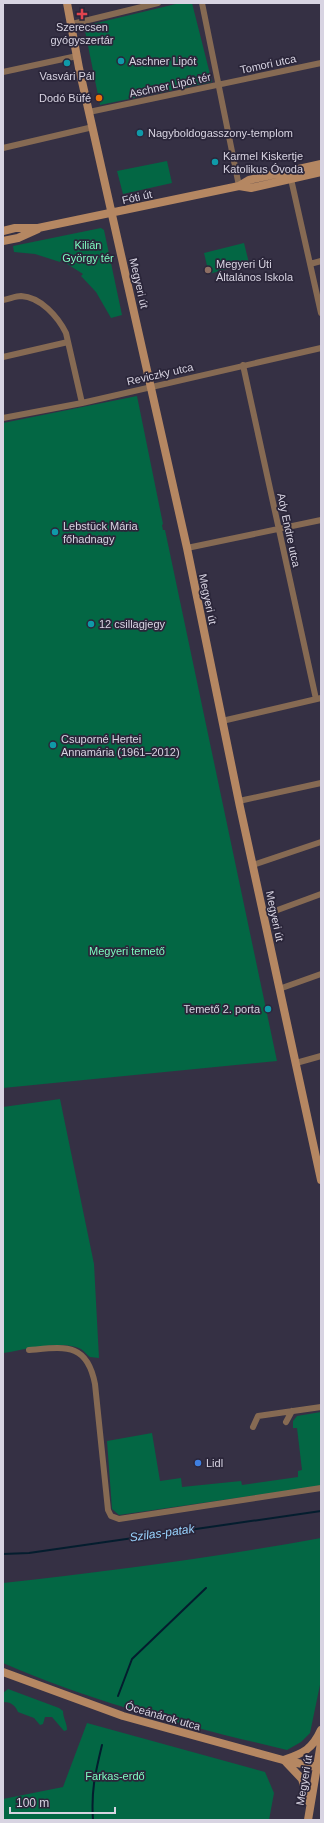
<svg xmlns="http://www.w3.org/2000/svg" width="324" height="1823" viewBox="0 0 324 1823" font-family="Helvetica,sans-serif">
<rect width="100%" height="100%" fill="#353044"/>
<path fill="#036744" d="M180,3H192L212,82L100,105L84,26Z
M167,161L172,183L123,194L117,171Z
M101,228L104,230L122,315L111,318L96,292L81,276L83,274L61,260L60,262L35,254L14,252L13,246Z
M244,243L249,263L209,274L204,253Z
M137,396L163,524L162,525L163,530H165L277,1061L3,1088V423Z
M60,1099L94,1264L99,1358L90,1357C87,1355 84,1351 81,1349C63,1339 23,1350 3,1353V1107Z
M321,1412V1486L119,1515L112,1509L107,1441L152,1433L160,1481L181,1478L182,1487L241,1481L242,1485L298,1477V1471L302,1470L297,1428H293V1421L297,1416Z
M321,1538V1680L310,1733L301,1742L287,1750C190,1727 94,1703 3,1663V1583C110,1571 216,1557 321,1538Z
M8,1689L59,1708L63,1711C63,1718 67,1723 67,1730L64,1731L52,1717H45L43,1724L40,1725L34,1718L18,1712C15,1705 11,1702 3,1702V1693Z
M87,1723L265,1772L274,1793L269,1820H3V1799L63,1787Z"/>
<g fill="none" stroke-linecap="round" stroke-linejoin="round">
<path stroke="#041d2e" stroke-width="2" d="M3,1554L29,1553L321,1511
M118,1696L132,1659L206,1588
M93,1820C91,1791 95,1774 102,1745"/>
<path stroke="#866a53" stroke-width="6" d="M202,3L239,186
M72,24L158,3
M3,72L77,56
M89,112L321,63
M3,148L93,127
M291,179L321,313
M310,264L321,261
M3,300C9,299 16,296 21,296C41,297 58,317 66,333L82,403
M3,357L68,342
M243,365L316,699
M3,418L82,403L321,348
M187,548L321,520
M222,721L321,698
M239,801L321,783
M253,865L321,842
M264,915L321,894
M279,989L321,974
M296,1063L321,1056
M29,1350C65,1347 87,1342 95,1384L108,1510L111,1516L119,1519L321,1488
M286,1422L292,1411
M253,1427L258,1416L321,1407"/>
<path stroke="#b58762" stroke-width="8" d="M67,3L79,68L187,548L240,807L321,1180
M239,186L251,188L321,172
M3,231L15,228H38L239,186L249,180L321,164
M3,241L18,238L38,229
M3,1672L123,1716L283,1760L321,1768
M284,1760L302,1779L309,1802
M284,1760C303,1753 312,1750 321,1730
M308,1820L321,1743"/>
</g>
<path fill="#e0444e" stroke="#2b263a" stroke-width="1.5" d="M80 8h4v4h4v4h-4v4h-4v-4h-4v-4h4z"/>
<g fill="#0f9aa8" stroke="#2b263a" stroke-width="1.5">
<circle cx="121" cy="61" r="4"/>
<circle cx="67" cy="63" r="4"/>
<circle cx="140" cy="133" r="4"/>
<circle cx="215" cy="162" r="4"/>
<circle cx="55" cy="532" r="4"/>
<circle cx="91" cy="624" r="4"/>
<circle cx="53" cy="745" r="4"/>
<circle cx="268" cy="1009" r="4"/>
</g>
<circle fill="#e8710a" stroke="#2b263a" stroke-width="1.5" cx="99" cy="98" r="4"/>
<circle fill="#8d6e63" stroke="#2b263a" stroke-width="1.5" cx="208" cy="270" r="4"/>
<circle fill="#3f7fe0" stroke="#2b263a" stroke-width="1.5" cx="198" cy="1463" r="4"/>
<g text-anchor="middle" stroke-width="3.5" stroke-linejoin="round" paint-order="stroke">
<g font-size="11" fill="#d8d4e2" stroke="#2b263a" text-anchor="start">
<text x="82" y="31" text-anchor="middle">Szerecsen<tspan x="82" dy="13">gyógyszertár</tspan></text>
<text x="129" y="65">Aschner Lipót</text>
<text x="67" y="80" text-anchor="middle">Vasvári Pál</text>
<text x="91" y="102" text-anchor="end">Dodó Büfé</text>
<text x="148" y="137">Nagyboldogasszony-templom</text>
<text x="223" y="160">Karmel Kiskertje<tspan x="223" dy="13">Katolikus Óvoda</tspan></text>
<text x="216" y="268">Megyeri Úti<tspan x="216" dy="13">Általános Iskola</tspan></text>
<text x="63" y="530">Lebstück Mária<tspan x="63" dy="13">főhadnagy</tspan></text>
<text x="99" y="628">12 csillagjegy</text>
<text x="61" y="743">Csuporné Hertei<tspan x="61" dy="13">Annamária (1961–2012)</tspan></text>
<text x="260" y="1013" text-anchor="end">Temető 2. porta</text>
<text x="206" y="1467">Lidl</text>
</g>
<g font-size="11" fill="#d8d4e2" stroke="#2b263a">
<text transform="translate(268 64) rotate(-12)" y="4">Tomori utca</text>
<text transform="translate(170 85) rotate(-12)" y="4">Aschner Lipót tér</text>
<text transform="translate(137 197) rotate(-13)" y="4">Fóti út</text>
<text transform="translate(139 283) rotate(77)" y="4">Megyeri út</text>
<text transform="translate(160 374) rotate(-13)" y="4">Reviczky utca</text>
<text transform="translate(289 530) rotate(78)" y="4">Ady Endre utca</text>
<text transform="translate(208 599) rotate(78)" y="4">Megyeri út</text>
<text transform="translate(275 916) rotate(78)" y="4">Megyeri út</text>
<text transform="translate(163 1716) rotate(16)" y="4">Óceánárok utca</text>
<text transform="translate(304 1780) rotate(-80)" y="4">Megyeri út</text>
</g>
<g font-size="11" fill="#7efcc1" stroke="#2b263a">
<text x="88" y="249">Kilián<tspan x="88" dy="13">György tér</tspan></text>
<text x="127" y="955">Megyeri temető</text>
<text x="115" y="1780">Farkas-erdő</text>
</g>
<g font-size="12" font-style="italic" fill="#99d3fe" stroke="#2b263a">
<text transform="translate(162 1533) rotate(-8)" y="4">Szilas-patak</text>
</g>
</g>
<rect width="324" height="1823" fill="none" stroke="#d8d4e2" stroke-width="8"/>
<path d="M10 1807v6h105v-6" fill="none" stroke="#d8d4e2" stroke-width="2"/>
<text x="16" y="1807" font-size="12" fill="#d8d4e2" stroke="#2b263a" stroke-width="3" paint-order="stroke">100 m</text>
</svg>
